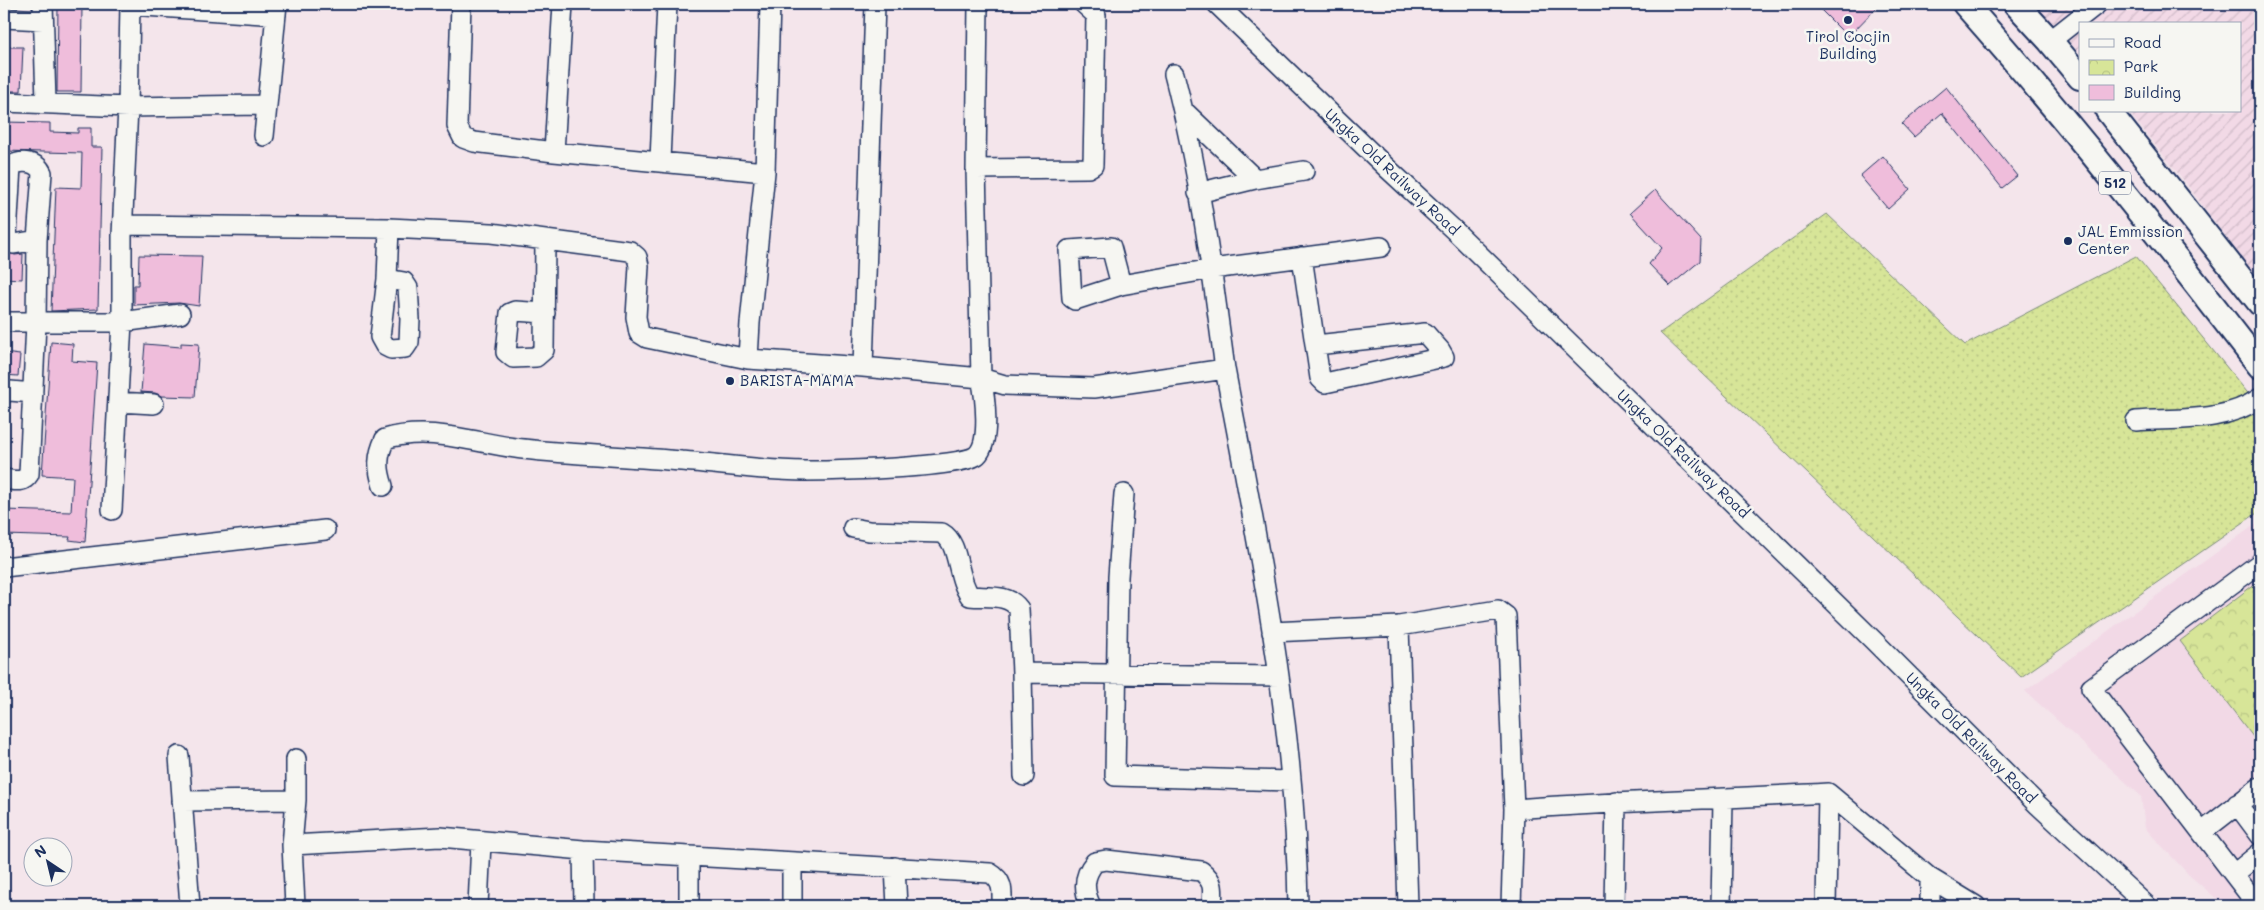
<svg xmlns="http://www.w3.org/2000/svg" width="2264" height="910" viewBox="0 0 2264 910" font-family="Mali,sans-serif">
<defs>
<pattern id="industrial-furrows" width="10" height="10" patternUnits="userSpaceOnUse" patternTransform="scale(1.25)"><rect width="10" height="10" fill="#f2d9e6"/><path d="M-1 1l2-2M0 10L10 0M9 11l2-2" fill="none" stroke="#cfbbc8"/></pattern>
<pattern id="grass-dots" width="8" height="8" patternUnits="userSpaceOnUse" patternTransform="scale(1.25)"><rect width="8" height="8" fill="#d7e598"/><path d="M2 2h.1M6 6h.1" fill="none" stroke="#b8c585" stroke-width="1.8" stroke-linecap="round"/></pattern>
<pattern id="park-crowns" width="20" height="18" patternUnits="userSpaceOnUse" patternTransform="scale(1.25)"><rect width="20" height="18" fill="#d7e598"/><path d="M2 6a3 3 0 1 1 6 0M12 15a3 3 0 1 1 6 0" fill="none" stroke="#b8c585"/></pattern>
</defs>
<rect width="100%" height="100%" fill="#f4e5eb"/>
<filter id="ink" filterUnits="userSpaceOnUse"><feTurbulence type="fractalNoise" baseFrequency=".02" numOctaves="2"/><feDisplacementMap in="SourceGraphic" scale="10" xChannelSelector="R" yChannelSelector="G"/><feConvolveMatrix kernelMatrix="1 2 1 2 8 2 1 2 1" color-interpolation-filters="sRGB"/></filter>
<g filter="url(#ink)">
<path fill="#f2d9e6" d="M2260,521V906H2225L2189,875L2145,828L2141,796L2025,691Z"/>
<path fill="url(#industrial-furrows)" d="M2035,4H2260V282L2185,182L2128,111H2240V24H2080V53Z"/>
<path fill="url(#grass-dots)" stroke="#798a7b" d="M1827,214L1965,345L2136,256L2260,408V511L2021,677L1660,333Z"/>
<path fill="url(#park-crowns)" stroke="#798a7b" d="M2260,580V746L2180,641Z"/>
<path fill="#efbddb" stroke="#1b2f5e" d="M58,4H82L81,92H57Z
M1815,4H1880L1848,37Z
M4,47H23L21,91H4Z
M1946,87L2017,176L2002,188L1942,113L1914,137L1902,124Z
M4,122L50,123V132L78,133V128H91V147H102L98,309L51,311L56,187L81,188L82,153L4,151Z
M1883,156L1910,189L1888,209L1860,176Z
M1655,190L1701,240L1700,261L1670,286L1649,264L1662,248L1630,213Z
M4,251L15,255L23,254L22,279L4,278Z
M139,255L202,256L199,306L179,303L134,305V285H138Z
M51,342L73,344L72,361L97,363L85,542L69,540L70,537L4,535V510L71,512L73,477L42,475Z
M181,343L199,344L195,397L161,396L155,393L141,392L145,344L181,347Z
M4,353L20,355L18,376L4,375Z"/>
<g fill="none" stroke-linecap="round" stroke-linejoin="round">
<defs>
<path id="minor" d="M43,4L46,102
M461,4L457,126L463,138L474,142L554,152L765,172
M1217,4L1388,169L1455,231L1873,640L2038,805L2147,906
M130,5L276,15
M4,18L43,20
M2050,41L2097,4
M1174,74C1199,170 1212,271 1225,369
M4,102L128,107L267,105
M1184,111L1255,179L1304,171
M264,136L277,4
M554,152L563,4
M660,160L667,4
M976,169L1088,168L1093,165L1096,15L1084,4
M1198,193L1255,179
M123,225L389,228L491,233L630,251L637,257L639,266L636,317L639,333L647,338L748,359L863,367L981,378L1005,385L1094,388L1225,369C1258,546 1296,726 1298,906
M545,241L544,350L536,357L513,358L506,352L510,313L515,311L545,313
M1302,257L1320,378L1325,383L1444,357L1440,350L1425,333L1316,345
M387,279L404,282L408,288L410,319L409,342L405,348L391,349L385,346L380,337L387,279L389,228
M1121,285L1111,247L1069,250L1072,298L1075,300L1121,285L1212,269L1381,247
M4,322H122L180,314
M748,359L750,323L765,172L770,4
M863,367L875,4
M4,393L10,391L33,393
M118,402L154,404
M2136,421C2178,418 2224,423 2260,398
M4,479C14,480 23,484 29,474L36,323L37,240L42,173C37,161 21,160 11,166L7,236L9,241L14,244L37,240
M383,486C377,468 377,456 385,439C430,425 478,444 523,449C575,455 629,456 681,461C722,464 764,471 805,471C830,471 964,468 977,455C991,442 985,395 981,378L976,169L978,4
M1124,494L1118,577L1115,776L1290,781
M112,510L122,322V235L128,107L130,4
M853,528L869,531L942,533C960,543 956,577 970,596C987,598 1008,593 1019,609L1022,673L1279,676
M4,567L325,530
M1399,626L1408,906
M1272,632L1399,626L1498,610L1506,616L1514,809L1511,906
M1022,673L1024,776
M179,756L190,906
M182,801L296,800
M2237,804L2260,835
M1514,809C1619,801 1724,799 1828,793L1930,878L1976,906
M2202,832L2260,787
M292,845L440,837L583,850L990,873C1004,881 1002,892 1002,906
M583,850L584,906
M792,862V906
M895,867L897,906
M2234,874L2260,853
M295,906L292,845L296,800V759
M478,906L481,842
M689,906V856
M1091,906C1083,890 1083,876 1095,862L1106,860L1201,871C1215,882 1213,889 1212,906
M1614,906L1616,802
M1721,906L1723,799
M1826,906L1828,793
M1930,906V878
M2258,906L2091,688L2260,563"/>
<path id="major" d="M1965,4C2068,120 2165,243 2260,366
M2016,4L2050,41L2080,77
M2108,111L2260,303"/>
</defs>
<use href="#minor" stroke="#1b2f5e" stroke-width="22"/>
<use href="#major" stroke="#1b2f5e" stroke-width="28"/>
<use href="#minor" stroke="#f6f6f2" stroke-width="19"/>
<use href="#major" stroke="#f6f6f2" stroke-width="24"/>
</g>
</g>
<g fill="#1b2f5e" stroke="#f6f6f2" stroke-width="2">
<circle cx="1848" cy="20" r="5"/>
<circle cx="2068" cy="241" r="5"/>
<circle cx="730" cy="381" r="5"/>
</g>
<g text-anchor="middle" stroke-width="5" stroke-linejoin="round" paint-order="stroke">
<rect fill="#f6f6f2" stroke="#5d6b8a" stroke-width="1" x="2099" y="171.5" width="32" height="23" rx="4"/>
<g font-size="14" font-weight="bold" fill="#1b2f5e">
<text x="2115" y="188">512</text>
</g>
<g font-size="15" fill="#1b2f5e" stroke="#f6f6f2" text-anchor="start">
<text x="1848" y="42" text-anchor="middle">Tirol Cocjin<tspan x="1848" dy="17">Building</tspan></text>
<text x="2078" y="237">JAL Emmission<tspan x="2078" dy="17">Center</tspan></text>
<text x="740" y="386">BARISTA-MAMA</text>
</g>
<g font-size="15" fill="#1b2f5e" stroke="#f6f6f2">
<text transform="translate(1392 172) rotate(43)" y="5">Ungka Old Railway Road</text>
<text transform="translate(1683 454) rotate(44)" y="5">Ungka Old Railway Road</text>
<text transform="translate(1971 738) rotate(45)" y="5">Ungka Old Railway Road</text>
</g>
</g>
<rect width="2264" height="910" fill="none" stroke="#f6f6f2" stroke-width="20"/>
<rect x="10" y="10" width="2244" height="890" fill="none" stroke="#1b2f5e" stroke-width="2" filter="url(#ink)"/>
<rect x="2079" y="22" width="162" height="90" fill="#f6f6f2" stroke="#9ea6b7"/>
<rect x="2089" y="39" width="25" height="8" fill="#f6f6f2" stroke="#9ea6b7"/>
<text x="2124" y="48" font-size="15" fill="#1b2f5e">Road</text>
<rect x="2089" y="60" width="25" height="15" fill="url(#park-crowns)" stroke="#9ea6b7"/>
<text x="2124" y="72" font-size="15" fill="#1b2f5e">Park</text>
<rect x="2089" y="85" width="25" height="15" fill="#efbddb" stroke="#9ea6b7"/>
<text x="2124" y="98" font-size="15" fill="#1b2f5e">Building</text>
<g transform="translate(48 862) rotate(325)"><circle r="24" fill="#f6f6f2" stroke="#9ea6b7"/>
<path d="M0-4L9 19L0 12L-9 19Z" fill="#1b2f5e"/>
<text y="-8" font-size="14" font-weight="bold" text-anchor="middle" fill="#1b2f5e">N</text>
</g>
</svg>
